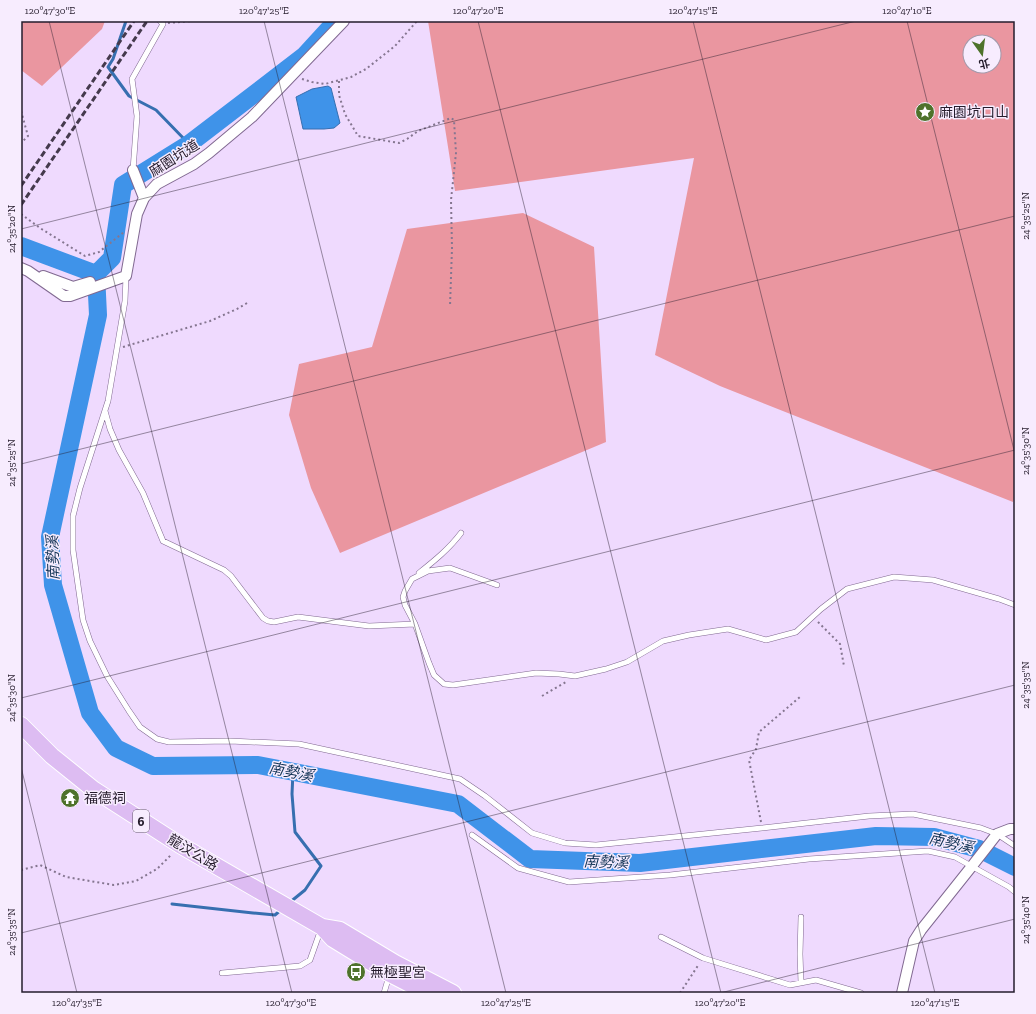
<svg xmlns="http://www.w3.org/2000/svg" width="1036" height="1014" viewBox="0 0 1036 1014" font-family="'Zilla Slab','Noto Sans TC',serif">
<rect width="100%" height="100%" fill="#efdafe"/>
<path fill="#ea96a0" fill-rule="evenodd" d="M21,21H105L102,29L42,86L21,70Z
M428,21H1015V496L1013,502L720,386L655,355L694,158L455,191ZM970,42H994V66H970Z
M523,213L594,247L606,442L340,553L311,488L289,415L299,364L372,347L407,229Z"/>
<path fill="#3f93e9" stroke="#376fb0" d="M328,86L331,88L340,123L334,128L324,129H303L296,97L312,89Z"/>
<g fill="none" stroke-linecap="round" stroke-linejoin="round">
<path stroke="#376fb0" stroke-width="3" d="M126,21L113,59L108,67L129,96L156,110L189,144
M289,903L305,890L321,866L295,832L292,794L293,772
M172,904L253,913L275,915L282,909"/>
<path stroke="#3f93e9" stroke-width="18" d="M21,246L96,274L98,315L50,537L53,585L90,713L116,748L153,766L258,765L458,804L530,859L640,863L876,836L934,837L979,849L1015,867
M96,274L112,258L123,185L189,144L304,56L336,21"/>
<defs>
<path id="service" d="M133,170L137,116L132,79L163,24L160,21
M126,276L125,301L108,401L80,488L73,516V550L83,620L90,641L107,676L129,711L140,727L157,739L169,742L230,741L299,744L460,779L485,796L532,833L565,843L596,845L762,828L869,816L913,814L981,828L997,834L1015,846
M105,411L110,429L119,450L143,493L163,541L224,570L231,576L263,618L268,621L274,622L298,617L369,626L415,624
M419,573C434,561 449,549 461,533
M497,585L450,568L428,571L412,579L405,591L403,597L405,605L415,624L429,663L434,675L444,684L453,685L536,673L559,674L575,676L606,669L627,662L663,641L689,635L728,629L766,640L796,632L821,609L847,589L894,577L933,580L999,599L1015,605
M472,835L518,868L569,882L670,875L809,859L928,851L955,857L1009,887L1015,892
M801,917L800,954L801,983
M661,937L703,958L790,985L816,980L861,993
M222,973L300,966L310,960L321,929
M384,993L389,976"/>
<path id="minor" d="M133,170L144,198
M21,268L28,271L64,296H70L126,276L137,214L144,198L157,184L194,164L209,153L252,117L344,21
M43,276L73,287L90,282
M902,993L914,941L921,930L972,866L997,834L1010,829H1015"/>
<path id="primary" d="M21,725L52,756L93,789L180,845L322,927L340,930L395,963L453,993
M322,927L333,939L390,974L427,993"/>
</defs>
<use href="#service" stroke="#816991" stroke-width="6"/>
<use href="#minor" stroke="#816991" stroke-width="12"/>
<use href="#primary" stroke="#fff" stroke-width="18"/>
<path stroke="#857690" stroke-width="2" stroke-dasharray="2 3" stroke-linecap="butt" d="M168,23L192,21
M302,79L312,82L325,84L351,77L366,69L395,46L417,21
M339,81V95L345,114L358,136L399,143L407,139L418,131L451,118L454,120L456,153L451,200L452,248L450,306
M21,111L28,136L21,143
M21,214L40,228L85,256L99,252L124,232
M123,347L210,321L237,309L247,303
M818,622L840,644L844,666
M542,696L566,682
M761,822L749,760L756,749L759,732L801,696
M21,870L40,865L66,877L114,885L136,881L157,869L172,854
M680,993L699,964"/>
<use href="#service" stroke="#fff" stroke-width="5"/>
<use href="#minor" stroke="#fff" stroke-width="10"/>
<use href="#primary" stroke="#ddbcf2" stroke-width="16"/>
<path stroke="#453a4d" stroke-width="3" stroke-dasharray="6 3" stroke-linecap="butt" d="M21,186L134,21
M21,205L147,21"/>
</g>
<path fill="none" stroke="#251c2c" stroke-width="1" stroke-opacity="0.45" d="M49,21L292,993M264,21L506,993M478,21L721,993M693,21L935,993M907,21L1015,454M21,229L856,21M21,464L1015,216M21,698L1015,450M21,767L77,993M21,933L1015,685M720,993L1015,919"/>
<defs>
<symbol id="sight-disc" viewBox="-11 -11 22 22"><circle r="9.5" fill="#4e722b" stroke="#f7ecfe"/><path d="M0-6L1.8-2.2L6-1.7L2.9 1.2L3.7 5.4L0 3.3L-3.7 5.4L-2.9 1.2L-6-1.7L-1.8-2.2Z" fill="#fff"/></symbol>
<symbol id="temple-disc" viewBox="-11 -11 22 22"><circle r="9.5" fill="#4e722b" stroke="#f7ecfe"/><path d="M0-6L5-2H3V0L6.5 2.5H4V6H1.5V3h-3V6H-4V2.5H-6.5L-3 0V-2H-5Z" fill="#fff"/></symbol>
<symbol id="bus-disc" viewBox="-11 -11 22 22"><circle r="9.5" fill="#4e722b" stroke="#f7ecfe"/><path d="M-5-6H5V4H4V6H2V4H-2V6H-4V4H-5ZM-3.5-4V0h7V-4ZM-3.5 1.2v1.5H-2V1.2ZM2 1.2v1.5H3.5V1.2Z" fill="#fff"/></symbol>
</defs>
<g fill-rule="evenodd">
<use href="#sight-disc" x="914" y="101" width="22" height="22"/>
<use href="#temple-disc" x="59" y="787" width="22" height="22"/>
<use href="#bus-disc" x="345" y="961" width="22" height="22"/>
</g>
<g text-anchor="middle" stroke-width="3" stroke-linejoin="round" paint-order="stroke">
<rect fill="#f7ecfe" stroke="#645a6b" stroke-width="1" x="133" y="810" width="16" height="22" rx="3"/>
<g font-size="13" font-weight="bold" fill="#251c2c">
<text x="141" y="826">6</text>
</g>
<g font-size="14" fill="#251c2c" stroke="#f7ecfe" text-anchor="start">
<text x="939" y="117">麻園坑口山</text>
<text x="84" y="803">福德祠</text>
<text x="370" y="977">無極聖宮</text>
</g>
<g font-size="14" fill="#251c2c" stroke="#f7ecfe">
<text transform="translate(174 158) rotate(-32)" y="5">麻園坑道</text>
<text transform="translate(193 852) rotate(31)" y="5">龍汶公路</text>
</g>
<g font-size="15" font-style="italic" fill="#135" stroke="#f7ecfe">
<text transform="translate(53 558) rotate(-92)" y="5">南勢溪</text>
<text transform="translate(291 772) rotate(11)" y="5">南勢溪</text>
<text transform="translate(951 843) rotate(13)" y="5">南勢溪</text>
<text transform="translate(606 862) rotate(2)" y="5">南勢溪</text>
</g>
</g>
<rect width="1036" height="1014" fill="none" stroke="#f7ecfe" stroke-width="44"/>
<g transform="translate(982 54) rotate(166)"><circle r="19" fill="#f7ecfe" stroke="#a399aa"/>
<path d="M0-3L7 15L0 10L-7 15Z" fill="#4e722b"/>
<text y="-6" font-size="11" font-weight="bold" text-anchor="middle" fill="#251c2c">北</text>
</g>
<rect x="22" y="22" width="992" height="970" fill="none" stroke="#251c2c" stroke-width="1.5"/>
<g font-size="10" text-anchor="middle" fill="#251c2c">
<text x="50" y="14">120°47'30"E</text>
<text x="264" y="14">120°47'25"E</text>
<text x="478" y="14">120°47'20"E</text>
<text x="693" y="14">120°47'15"E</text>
<text x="907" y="14">120°47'10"E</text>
<text transform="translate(1025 216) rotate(-90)" y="4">24°35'25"N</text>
<text transform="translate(11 229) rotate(-90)" y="4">24°35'20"N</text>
<text transform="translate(1025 451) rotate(-90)" y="4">24°35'30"N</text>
<text transform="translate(11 463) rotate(-90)" y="4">24°35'25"N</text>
<text transform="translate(1025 685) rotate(-90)" y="4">24°35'35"N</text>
<text transform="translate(11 698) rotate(-90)" y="4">24°35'30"N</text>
<text transform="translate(1025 920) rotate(-90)" y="4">24°35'40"N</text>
<text transform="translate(11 932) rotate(-90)" y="4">24°35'35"N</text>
<text x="77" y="1006">120°47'35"E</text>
<text x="291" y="1006">120°47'30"E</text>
<text x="506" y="1006">120°47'25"E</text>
<text x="720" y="1006">120°47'20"E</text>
<text x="935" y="1006">120°47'15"E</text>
</g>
</svg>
